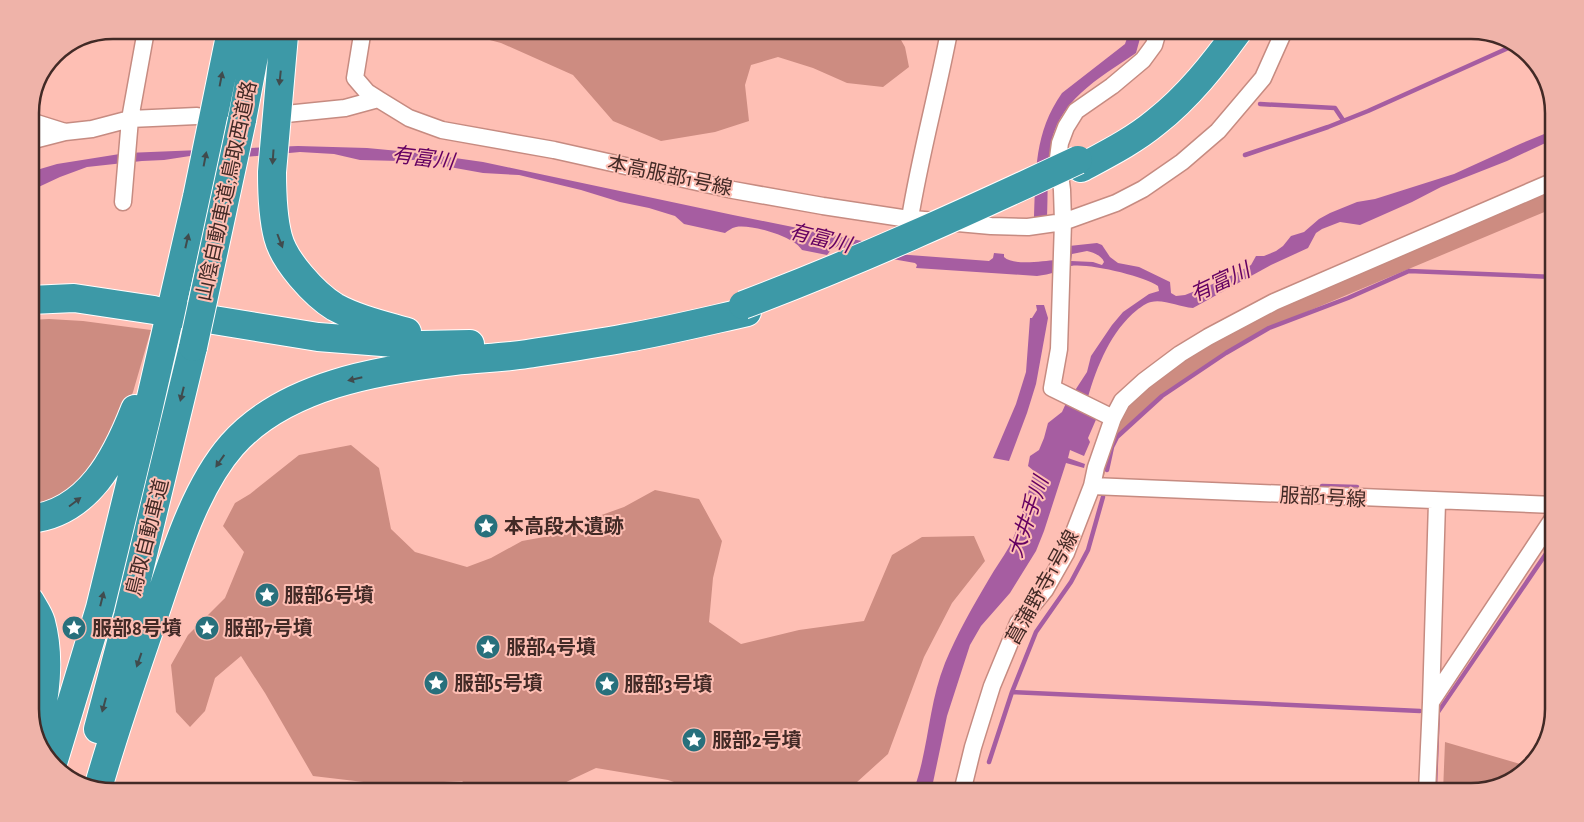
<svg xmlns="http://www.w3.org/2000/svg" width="1584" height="822" viewBox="0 0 1584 822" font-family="'Alegreya Sans','Noto Sans JP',sans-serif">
<rect width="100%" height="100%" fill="#febfb4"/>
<path fill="#cd8c81" d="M897,33L905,47L909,67L883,87L847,83L813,68L778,57L751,65L745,85L749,121L715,132L661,141L613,121L573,75L501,43L467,34Z
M1554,184V208L1268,328L1225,352L1160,396L1117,436L1111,447L1103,480L1100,477L1118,417L1144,385L1234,327Z
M49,319L83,321L151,330L133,392L115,435L95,471L63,501L30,511V320Z
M351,445L379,468L391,529L415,552L467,567L491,558L522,541L583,530L596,517L624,507L655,490L699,499L722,541L713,578L709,622L741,644L799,630L864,621L892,555L922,537L974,536L985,561L952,603L924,657L888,754L846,792H704L668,780L596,768L545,792H476L462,781L389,785L313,776L265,693L241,656L215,678L205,711L190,727L176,712L171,665L188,635L225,598L244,552L223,526L235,503L250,494L299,455Z
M1445,742L1527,766L1517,778L1471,792H1443Z"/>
<path fill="#a65da1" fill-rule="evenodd" d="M1142,31L1136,53C1099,78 1055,102 1050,151C1047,173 1048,196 1047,217H1034C1036,171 1034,133 1062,93L1125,44L1129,32Z
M1554,130V139L1507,161L1441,187L1412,202L1360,225L1340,222L1322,229L1316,233L1308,248L1271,265L1193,308C1179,307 1164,299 1151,302C1146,303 1141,307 1137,310C1111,331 1097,366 1088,397L1098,415L1088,438L1090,442L1084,456L1070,450L1068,458L1085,464L1084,468L1066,463L1044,531L1036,551L1010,593L981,626L970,645L947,716L931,792H913C929,750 928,705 945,663C957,634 973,606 989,579C995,568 1003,558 1009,547C1021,523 1027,497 1034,471L1028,466L1030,456L1039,450L1044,438L1048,423L1062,412L1067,401L1072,395L1087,372L1091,356L1112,325L1123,312L1149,294L1159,291L1158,286C1144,276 1088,263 1071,266C1066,267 1061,270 1056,272C1050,274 1043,275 1037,276L916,268L917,265L915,263L864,254L838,246L831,250L827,255L802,250C794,236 751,224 736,227C731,228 728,231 725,233L684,224L675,216L649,208L620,202L581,190L519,175L483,173L444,166L436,161L426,159L400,161L360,160L334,154L300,152L234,158L218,156H190L164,160L142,161L87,167L60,177L30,191V172L57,164L126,153L298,146L367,148L420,153L483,162L733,215L862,241L860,245L896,254L989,261L993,258L994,253L1004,254V257C1013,266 1043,261 1056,260L1069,246L1097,243L1102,245L1110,257L1118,263L1139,267L1170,282L1171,293L1176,296L1185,295L1223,280L1251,265L1256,256H1264L1276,251L1283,246L1291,236L1304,232L1319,219L1330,213L1357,202L1375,199L1454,174L1520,144ZM1087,251C1093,252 1102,256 1104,262L1102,265L1093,262L1071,261L1072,254Z
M1036,305H1044L1048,318L1036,384L1027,413L1009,461L993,458L1016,404L1026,372L1030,318H1032L1037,310Z
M1554,538V546L1440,713L1437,792H1434L1437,710Z"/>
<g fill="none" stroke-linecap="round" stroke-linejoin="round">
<path stroke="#a65da1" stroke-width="4.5" d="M1260,104L1335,108L1343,120
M1245,155L1328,127L1368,111L1515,45
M1107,470L1112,447L1117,437L1162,396L1226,353L1269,328L1348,298L1409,271L1554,277
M1322,486L1357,487
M1012,692L1420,711
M989,762L1012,692L1036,632L1071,582L1088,550L1103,497"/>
<defs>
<path id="street" d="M362,35L355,78L367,92L378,99
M286,114L345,108L378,99L409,118L442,130L554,150L733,190L823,206L902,218L991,226L1028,227L1063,222L1116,203L1143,189L1182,162L1218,131L1263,78L1284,31
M30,121L65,132L92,129L130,119L197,116
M30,141L65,132
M123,202L130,119L145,36
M910,218C920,156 937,95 949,32
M1113,418L1122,401L1144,381L1180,354L1208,337L1274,302L1554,181
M1092,486L1554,505
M1431,702L1437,502
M962,792L973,747L992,686L1018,623L1045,590L1066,553L1092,486L1096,467L1113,418L1052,388L1059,349L1063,222L1062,190L1058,158L1060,143L1066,127L1076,111L1112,86L1143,60L1154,45L1158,31
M1427,792L1431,702L1554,517"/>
<path id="highway" d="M284,35L272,172C272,192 273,218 278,237C284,261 314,294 335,307C357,319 383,325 407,332
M242,120L258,35
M1081,168C1107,154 1133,141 1156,122C1188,97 1214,64 1238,31
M30,300L74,298L154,310
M189,316L318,337L421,345L470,344
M30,519C88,513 116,458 135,409
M30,601C34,608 39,615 41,622C51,659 45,697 37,734
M98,729L128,616L193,347
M53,763L100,608L146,419L197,197L230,36
M98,788C115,728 136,669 156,610C174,557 195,487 232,445C285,385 379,370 454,361C478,358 503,358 527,354C560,349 594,344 626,338C667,331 707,321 747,312"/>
</defs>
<use href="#street" stroke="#c68b81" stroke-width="19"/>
<use href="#highway" stroke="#fff" stroke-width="30"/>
<use href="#street" stroke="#fff" stroke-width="16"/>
<use href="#highway" stroke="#3d99a7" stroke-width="28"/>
<defs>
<path id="highway-bridge" d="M743,305C857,262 967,212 1078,160
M193,347L242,120"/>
</defs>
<use href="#highway-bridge" stroke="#fff" stroke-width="30" stroke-linecap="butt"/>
<use href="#highway-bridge" stroke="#3d99a7" stroke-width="28"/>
</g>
<defs><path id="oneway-solid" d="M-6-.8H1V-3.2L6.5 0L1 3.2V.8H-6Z" transform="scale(1.25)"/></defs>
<g fill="#404b4d">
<use href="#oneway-solid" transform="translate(280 78) rotate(96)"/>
<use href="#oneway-solid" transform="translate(221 79) rotate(-79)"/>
<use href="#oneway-solid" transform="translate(273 157) rotate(94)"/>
<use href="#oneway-solid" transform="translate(205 159) rotate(-79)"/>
<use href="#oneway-solid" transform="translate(187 241) rotate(-77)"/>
<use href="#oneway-solid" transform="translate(280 241) rotate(69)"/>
<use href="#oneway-solid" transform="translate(355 379) rotate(167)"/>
<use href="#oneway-solid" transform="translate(182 394) rotate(104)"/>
<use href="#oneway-solid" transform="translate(220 461) rotate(125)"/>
<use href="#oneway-solid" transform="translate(75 502) rotate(-37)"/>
<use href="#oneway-solid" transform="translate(102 599) rotate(-76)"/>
<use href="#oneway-solid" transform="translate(139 660) rotate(109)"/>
<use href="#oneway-solid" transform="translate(104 705) rotate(105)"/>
</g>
<defs>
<symbol id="sight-disc" viewBox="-11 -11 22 22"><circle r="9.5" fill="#28707c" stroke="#febfb4"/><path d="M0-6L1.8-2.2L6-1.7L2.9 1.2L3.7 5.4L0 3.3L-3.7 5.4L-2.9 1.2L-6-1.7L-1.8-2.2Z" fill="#fff"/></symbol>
</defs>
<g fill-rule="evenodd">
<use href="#sight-disc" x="472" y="512" width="28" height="28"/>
<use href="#sight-disc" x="253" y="581" width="28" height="28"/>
<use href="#sight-disc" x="60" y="614" width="28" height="28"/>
<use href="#sight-disc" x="193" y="614" width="28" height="28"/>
<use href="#sight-disc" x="474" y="633" width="28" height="28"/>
<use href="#sight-disc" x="422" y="669" width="28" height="28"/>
<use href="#sight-disc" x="593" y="670" width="28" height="28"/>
<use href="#sight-disc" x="680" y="726" width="28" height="28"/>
</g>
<g text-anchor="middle" stroke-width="4" stroke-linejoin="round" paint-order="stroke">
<g font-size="20" fill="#422a26" stroke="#febfb4">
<text transform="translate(670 175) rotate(12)" y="7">本高服部1号線</text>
<text transform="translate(226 191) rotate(-78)" y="7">山陰自動車道;鳥取西道路</text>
<text transform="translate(1323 497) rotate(3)" y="7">服部1号線</text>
<text transform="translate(147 537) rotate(-76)" y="7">鳥取自動車道</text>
<text transform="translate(1042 587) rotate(-61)" y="7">菖蒲野寺1号線</text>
</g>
<g font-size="20" font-weight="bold" fill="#422a26" stroke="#febfb4" text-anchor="start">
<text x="504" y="533">本高段木遺跡</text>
<text x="284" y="602">服部6号墳</text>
<text x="92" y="635">服部8号墳</text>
<text x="224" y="635">服部7号墳</text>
<text x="506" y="654">服部4号墳</text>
<text x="454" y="690">服部5号墳</text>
<text x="624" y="691">服部3号墳</text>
<text x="712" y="747">服部2号墳</text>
</g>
<g font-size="21" font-style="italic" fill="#640162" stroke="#febfb4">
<text transform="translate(423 158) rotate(7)" y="7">有富川</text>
<text transform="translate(820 238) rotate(14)" y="7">有富川</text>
<text transform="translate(1220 282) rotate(-25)" y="7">有富川</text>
<text transform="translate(1028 517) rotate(-71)" y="7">大井手川</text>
</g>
</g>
<path d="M0 0H1584V822H0ZM113 39H1471A74 74 0 0 1 1545 113V709A74 74 0 0 1 1471 783H113A74 74 0 0 1 39 709V113A74 74 0 0 1 113 39Z" fill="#efb3a9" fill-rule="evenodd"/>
<path fill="none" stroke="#422a26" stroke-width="2.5" d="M113 39H1471A74 74 0 0 1 1545 113V709A74 74 0 0 1 1471 783H113A74 74 0 0 1 39 709V113A74 74 0 0 1 113 39Z"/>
</svg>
